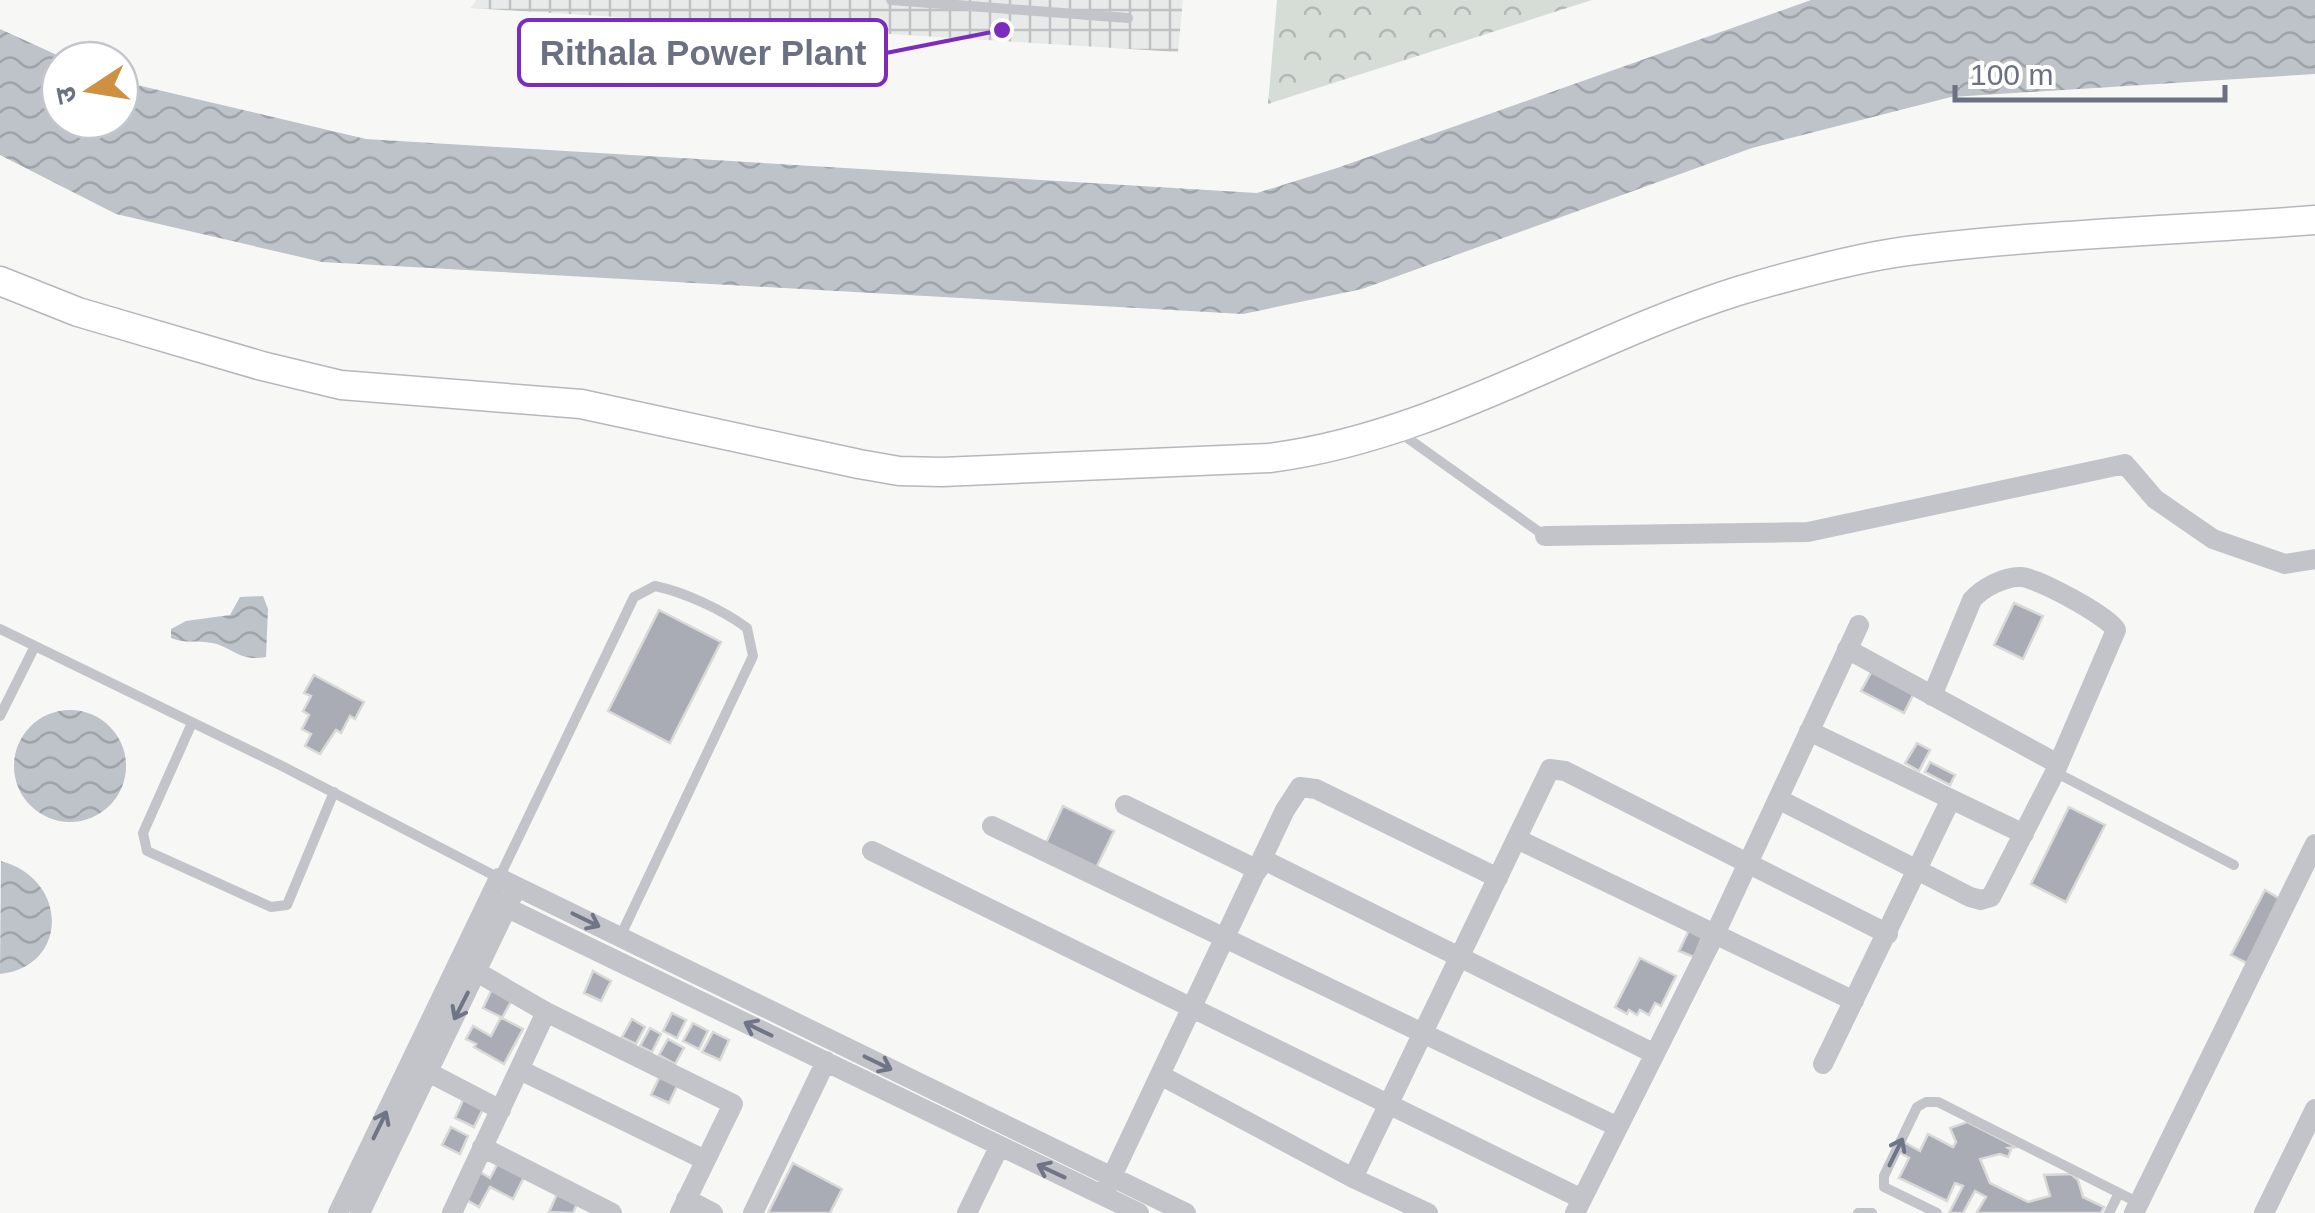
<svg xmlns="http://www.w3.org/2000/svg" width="2315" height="1213" viewBox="0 0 2315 1213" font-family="Helvetica,'Noto Sans Devanagari',sans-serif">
<defs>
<pattern id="industrial-grid" width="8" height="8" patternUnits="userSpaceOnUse" patternTransform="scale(2.5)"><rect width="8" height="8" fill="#e8e9e9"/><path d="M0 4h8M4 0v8" fill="none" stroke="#c0c1c2"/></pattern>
<pattern id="forest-crowns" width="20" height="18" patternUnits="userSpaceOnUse" patternTransform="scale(2.5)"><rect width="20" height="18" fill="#d6dcd6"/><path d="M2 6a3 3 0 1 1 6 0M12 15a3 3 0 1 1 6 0" fill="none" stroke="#b2b7b3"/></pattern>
<pattern id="water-waves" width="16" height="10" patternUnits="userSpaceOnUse" patternTransform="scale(2.5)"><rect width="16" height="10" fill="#bec2c9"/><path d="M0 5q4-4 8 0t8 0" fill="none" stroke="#9ea2a9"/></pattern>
</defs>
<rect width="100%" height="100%" fill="#f7f8f6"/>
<path fill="url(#industrial-grid)" d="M476,0H1183L1178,52L471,8Z"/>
<path fill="url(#forest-crowns)" d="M1277,0H1592L1268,104Z"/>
<path fill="url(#water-waves)" d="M1811,0H2315V74L1951,97L1752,148L1362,289L1243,314L322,262L116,214L0,155V29L68,60H60V120H120V81L366,139L1257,193L1337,168Z
M263,596L268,609L266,657C239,662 235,648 212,643C197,640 185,644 171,638V629L186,621L230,615L240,597Z
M14 766a56 56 0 1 1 112 0a56 56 0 1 1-112 0Z
M1,861C69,879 69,967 0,974Z"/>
<path fill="#aaacb5" stroke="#d9dad8" stroke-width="2.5" d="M2014,603L2043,616L2023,659L1994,645Z
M659,610L721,642L670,743L608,711Z
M1873,669L1915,691L1904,713L1861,691Z
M314,675L364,702L355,719L350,716L341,733L336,730L320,754L305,746L311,734L302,729L309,715L303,711L311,696L304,693Z
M1917,743L1930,750L1919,771L1905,763Z
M1930,762L1955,775L1950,785L1925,772Z
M1063,806L1114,831L1096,868L1046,843Z
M2069,807L2105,825L2066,902L2031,884Z
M2265,890L2280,899L2247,963L2231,955Z
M1690,928L1704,934L1694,957L1679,951Z
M1640,958L1676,976L1661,1006L1655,1003L1649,1015L1640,1010L1637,1015L1629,1010L1627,1014L1615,1007Z
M593,971L611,981L601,1001L584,993Z
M492,989L512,1000L502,1018L523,1029L504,1064L474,1047L476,1044L466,1039L473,1026L491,1036L501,1017L483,1008Z
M672,1013L686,1020L677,1038L663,1031Z
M632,1019L645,1027L636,1044L622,1037Z
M693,1023L708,1031L699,1049L683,1041Z
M650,1028L661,1034L652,1052L640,1046Z
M713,1032L729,1040L720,1060L702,1052Z
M668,1039L684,1048L675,1064L659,1055Z
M660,1076L678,1084L669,1103L651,1095Z
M464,1098L484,1107L474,1127L455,1118Z
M1967,1122L2016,1147L2008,1148L2011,1150L2008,1157L2000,1154L1980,1159L1990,1183L2028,1202L2050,1196L2044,1175L2071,1174L2078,1180L2083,1197L2104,1207L2101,1213H1979L1977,1212L1986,1197L1975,1191L1963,1213H1949L1963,1186L1955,1183L1947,1201L1899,1178L1909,1158L1899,1152L1904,1142L1920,1151L1928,1134L1953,1147L1956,1142L1950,1128Z
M451,1127L468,1136L460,1154L442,1145Z
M498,1163L524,1177L513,1199L490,1187L479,1207L465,1199L480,1172L490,1178Z
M793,1163L842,1189L830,1213H768Z
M557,1194L577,1204L573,1213L549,1212Z"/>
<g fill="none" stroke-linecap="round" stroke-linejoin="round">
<defs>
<path id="secondary" d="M0,281L78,312L262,366L341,385L581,404L859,464L899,471L942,472L1269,458C1436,437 1580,341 1738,291C1789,276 1863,256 1915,250C2047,234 2182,230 2315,220"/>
</defs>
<use href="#secondary" stroke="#b5b7bd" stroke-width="31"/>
<path stroke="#c2c4c9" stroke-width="10" d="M891,0L1128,18
M1399,432L1545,536
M0,629L282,766L499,878L634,597L655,586C684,592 723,610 747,628L753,656L620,937
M0,716L35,646
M192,723L143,833L147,851L271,907L287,905L334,792
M2055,772L2234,865
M1858,1213H1872
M1937,1213L1884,1187V1176L1917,1107L1926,1102H1938L2139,1203
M2109,1213L2119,1193"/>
<path stroke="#c2c4c9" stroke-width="20" d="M1545,536L1808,532L2125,464L2155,499L2213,539L2285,564L2315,559
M1847,649L2058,764
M1809,731L2024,834
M1778,799L1970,897L1981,900L1991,897L2055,772L2116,630C2108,616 2038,578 2021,577C2005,576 1982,588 1972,600L1932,696
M1125,805L1258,870
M992,826L1618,1127
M1517,839L1854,1001
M872,851L1582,1199
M1264,860L1653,1053
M489,899L1139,1213
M470,968L546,1012
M1823,1064L1951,799
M520,1070L705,1160
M428,1072L501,1110
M1160,1075L1353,1178L1428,1213
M482,1147L612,1213
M1353,1178L1550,769L1565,771L1888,934
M1106,1189L1285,810L1300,787L1316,789L1498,878
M686,1199L713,1213
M338,1213L499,878L1186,1213
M360,1213L512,897
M452,1213L546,1012L733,1104L680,1213
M753,1213L826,1061
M967,1213L999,1147
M1575,1213L1715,934L1859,625
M2134,1213L2315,844
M2264,1213L2315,1109"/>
<use href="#secondary" stroke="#fff" stroke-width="28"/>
</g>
<defs><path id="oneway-shaft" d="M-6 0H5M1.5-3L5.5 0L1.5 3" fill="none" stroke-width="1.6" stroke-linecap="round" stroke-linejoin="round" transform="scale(2.5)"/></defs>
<g stroke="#6f7486">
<use href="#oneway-shaft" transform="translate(586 920) rotate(26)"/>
<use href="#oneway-shaft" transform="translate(461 1006) rotate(117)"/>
<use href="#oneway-shaft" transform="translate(758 1029) rotate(-154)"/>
<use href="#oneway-shaft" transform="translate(878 1063) rotate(26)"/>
<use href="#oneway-shaft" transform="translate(380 1125) rotate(-64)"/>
<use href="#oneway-shaft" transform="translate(1896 1152) rotate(-64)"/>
<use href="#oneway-shaft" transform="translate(1051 1171) rotate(-155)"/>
</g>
<path fill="none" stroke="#7b2cbf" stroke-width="4" d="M1002 30L886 53"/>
<circle fill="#7b2cbf" stroke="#fff" stroke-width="4" cx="1002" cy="30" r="10"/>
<rect fill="#fff" stroke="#7b2cbf" stroke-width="4" x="519" y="20" width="367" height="65" rx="10"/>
<g font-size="35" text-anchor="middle" font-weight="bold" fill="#6b7083">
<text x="703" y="65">Rithala Power Plant</text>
</g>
<g transform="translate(90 90) rotate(258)"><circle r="48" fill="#ffffff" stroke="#c4c6cd" stroke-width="2.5"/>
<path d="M0-8L18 38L0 25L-18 38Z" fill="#cd9141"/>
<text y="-15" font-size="28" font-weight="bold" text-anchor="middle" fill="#6b7083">उ</text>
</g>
<path d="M1955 85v15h270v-15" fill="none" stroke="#6b7083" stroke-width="5"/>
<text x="1970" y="85" font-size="30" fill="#6b7083" stroke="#ffffff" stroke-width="8" paint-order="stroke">100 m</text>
</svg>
